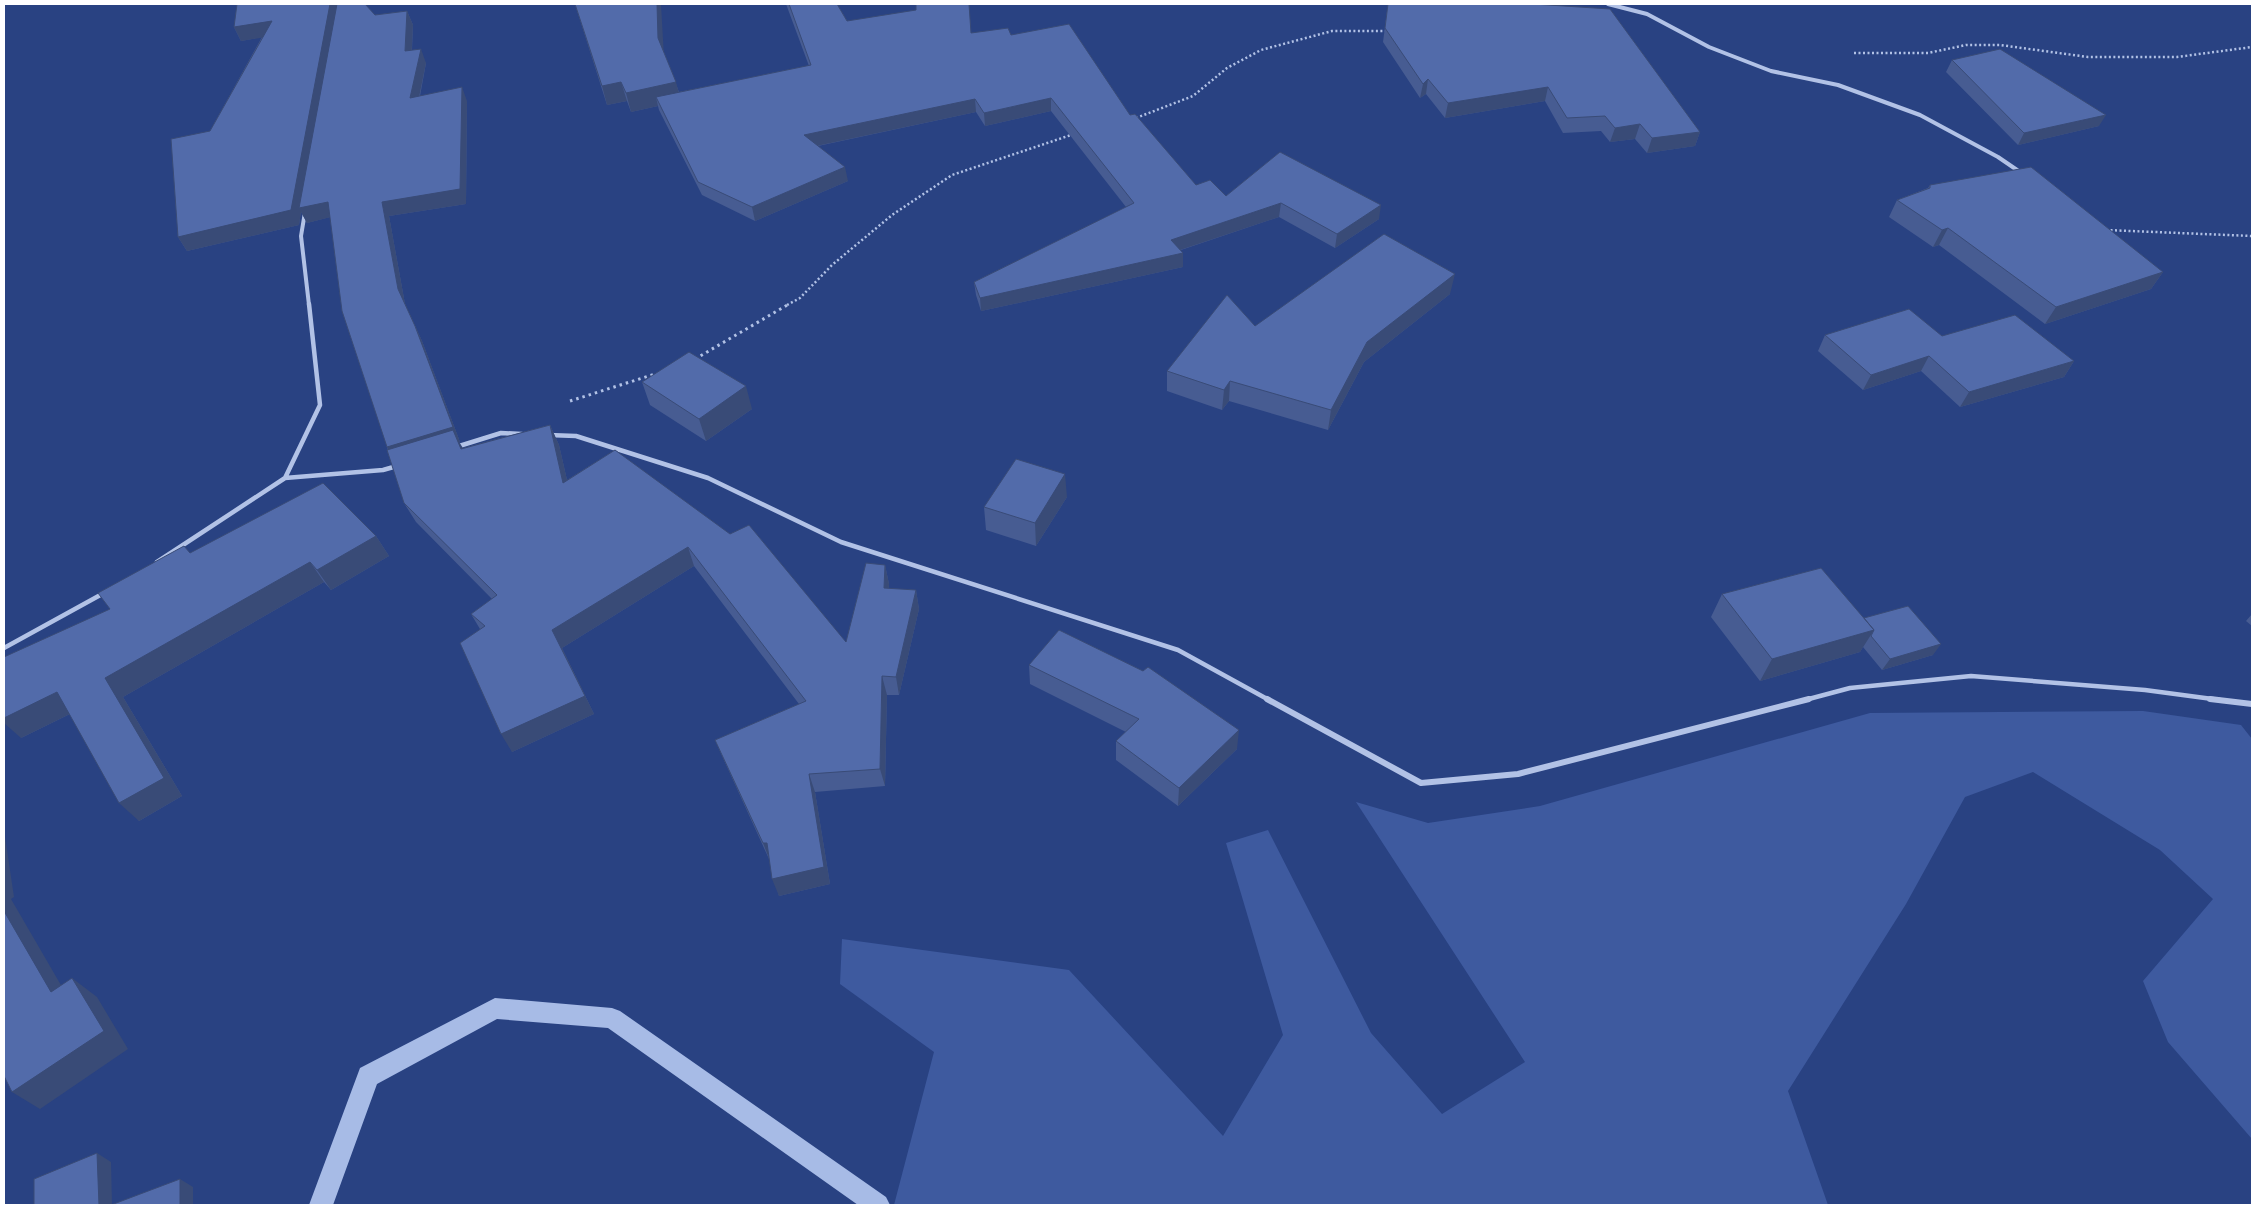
<svg xmlns="http://www.w3.org/2000/svg" width="2256" height="1209" viewBox="0 0 2256 1209" font-family="'Open Sans',sans-serif">
<rect width="100%" height="100%" fill="#294282"/>
<path fill="#3e5a9f" d="M2143,711L2241,725L2252,739V1139L2168,1042L2143,981L2213,899L2160,850L2033,772L1965,797L1906,904L1788,1091L1828,1205H894L934,1052L840,984L842,939L1069,970L1223,1136L1283,1035L1226,843L1268,830L1371,1033L1442,1114L1525,1062L1356,802L1428,823L1540,806L1870,713Z"/>
<g fill="none" stroke-linecap="round" stroke-linejoin="round">
<path fill="#a7bbe6" fill-rule="evenodd" d="M495,998L612,1008L620,1011L886,1197L890,1205H858L608,1028L497,1019L377,1084L333,1205H309L360,1068Z"/>
<path stroke="#b2c2e6" stroke-width="2.5" stroke-dasharray="2 2.5" stroke-linecap="butt" d="M1854,53H1928L1966,45H2000L2088,57H2177L2252,47
M1136,118L1193,96L1227,68L1261,50L1332,31H1388
M2106,230L2252,236
M787,305L800,298L832,265L892,215L952,175L1074,134"/>
<path stroke="#b2c2e6" stroke-width="3" stroke-dasharray="2.5 4" stroke-linecap="butt" d="M695,359L789,304
M570,401L655,374"/>
<path stroke="#b2c2e6" stroke-width="4" d="M1608,4L1647,14L1709,47L1771,71L1838,85L1920,115L1998,157L2020,172
M305,212L301,236L309,305"/>
<path stroke="#b2c2e6" stroke-width="4.5" d="M548,435L576,436L708,478L841,542L1178,650L1269,700
M456,447L501,433L522,434
M285,478L383,470L397,466
M157,562L285,478L320,405L309,304
M4,648L104,593
M1805,700L1850,688L1971,676L2145,690L2220,700"/>
<path stroke="#b2c2e6" stroke-width="6" d="M1267,699L1421,783L1518,774L1809,699
M2210,699L2252,704"/>
</g>
<path fill="#475c92" d="M575,4L663,50L679,92L809,66L786,4H837L847,21L971,33L1011,35L1130,115L1196,185L1226,196L1280,152L1379,219L1335,248L1279,217L1181,250L1183,267L981,311L976,295L974,282L1126,207L1051,111L985,126L976,112L818,146L848,181L755,221L702,195L659,110L658,106L631,112L627,101L607,105Z
M1388,4H1533L1700,132L1695,146L1647,153L1635,139L1610,142L1601,131L1563,133L1545,101L1445,118L1426,94L1420,98L1383,42Z
M407,11L413,25L412,50L426,63L420,96L467,101L466,204L389,216L405,304L422,341L460,442H459L463,448L550,425L559,445L567,480L615,450L846,642L885,565L889,584V589L916,590L919,609L899,695H887L885,786L815,792L830,884L779,896L769,859L723,758L715,740L799,704L694,566L562,648L594,714L512,752L480,629L471,614L492,599L416,522L404,503L387,447L330,217L307,223L301,212L299,225L187,251L178,237L210,131L262,37L241,41L234,27L375,15Z
M1952,60L2099,126L2018,145L1946,72Z
M1930,185L2163,272L2151,289L2045,324L1939,245L1933,247L1889,217L1897,200L1928,188Z
M1450,294L1364,362L1328,430L1229,401L1222,410L1167,391V371L1255,326Z
M1825,335L1942,336L2074,361L2064,377L1960,407L1921,371L1863,390L1818,351Z
M642,382L752,409L706,441L650,405Z
M1067,497L1036,546L986,530L984,507Z
M376,536L389,556L331,590L324,582L123,697L182,796L139,821L70,714L21,738L110,609L190,553Z
M1722,594L1864,618L1933,655L1882,670L1863,647L1860,652L1760,681L1711,617Z
M2252,614V626L2246,621Z
M1029,665L1237,749L1178,806L1116,760V741L1126,732L1030,684Z"/>
<path fill="#394b77" d="M330,4H338L328,202L335,216L307,223L301,212L299,225L187,251L178,237Z
M657,4H661L664,57L658,38Z
M407,11L413,25L411,65L405,51Z
M272,21L278,35L241,41L234,27Z
M421,49L426,63L416,112L410,98Z
M1428,79L1426,94L1420,98L1423,84Z
M621,82L627,101L607,105L602,86Z
M676,82L681,101L656,97L658,106L631,112L626,93Z
M462,87L467,101L466,204L389,216L405,304L422,341L460,442H459L463,449L396,462L387,447L398,289L382,202Z
M1548,87L1545,101L1445,118L1448,103Z
M1051,98V111L985,126L984,113Z
M975,99L976,112L807,148L804,135Z
M2106,115L2099,126L2018,145L2024,133Z
M1640,124L1635,139L1610,142L1615,128Z
M1700,132L1695,146L1647,153L1652,138Z
M845,167L848,181L755,221L752,207Z
M1281,203L1279,217L1171,253V240Z
M1381,205L1379,219L1335,248L1337,234Z
M1948,228L1939,245L1933,247L1942,230Z
M1183,253V267L981,311L980,298Z
M2163,272L2151,289L2045,324L2056,307Z
M1455,274L1450,294L1364,362L1328,430L1331,410L1367,342Z
M1929,356L1921,371L1863,390L1871,375Z
M2074,361L2064,377L1960,407L1969,392Z
M1230,381L1229,401L1222,410L1224,390Z
M746,386L752,409L706,441L699,419Z
M550,425L559,445L572,502L563,483Z
M1065,474L1067,497L1036,546L1035,523Z
M376,536L389,556L331,590L317,570Z
M688,547L694,566L562,648L594,714L512,752L501,734L552,630Z
M310,562L324,582L123,697L182,796L139,821L119,803L105,678Z
M885,565L889,584L888,607L884,588Z
M916,590L919,609L899,695L896,677Z
M1874,630L1860,652L1760,681L1772,659Z
M1941,644L1933,655L1882,670L1890,659Z
M882,676L887,695L885,786L880,769Z
M57,692L76,711L21,738L4,723V718Z
M1239,730L1237,749L1178,806L1179,788Z
M809,774L815,792L830,884L779,896L772,879Z
M4,830L14,897L11,899L76,1011L51,992L4,911Z
M763,843H767L770,861Z
M72,978L97,997L128,1049L40,1109L12,1092Z
M97,1153L111,1162L112,1205H99Z
M180,1179L193,1187V1205H180Z"/>
<path fill="#526baa" stroke="#394b77" d="M237,4H330L291,210L178,237L171,139L210,131L272,21L234,27Z
M337,4H365L375,15L407,11L405,51L421,49L410,98L462,87L460,189L382,202L398,289L415,326L453,427L387,447L342,311L328,202L299,208Z
M575,4H657L658,38L676,82L626,93L621,82L602,86Z
M789,4H837L847,21L916,10V4H969L971,33L1008,28L1011,35L1069,24L1130,115L1135,114L1196,185L1210,180L1226,196L1280,152L1381,205L1337,234L1281,203L1171,240L1183,253L980,298L974,282L1134,203L1051,98L984,113L975,99L804,135L845,167L752,207L698,182L656,97L811,65Z
M1388,4H1533L1610,9L1700,132L1652,138L1640,124L1615,128L1605,116L1567,118L1548,87L1448,103L1428,79L1423,84L1385,28Z
M2000,49L2106,115L2024,133L1952,60Z
M2031,167L2163,272L2056,307L1948,228L1942,230L1897,200L1930,188V185Z
M1384,234L1455,274L1367,342L1331,410L1230,381L1224,390L1167,371L1227,295L1255,326Z
M1909,309L1942,336L2015,315L2074,361L1969,392L1929,356L1871,375L1825,335Z
M689,352L746,386L699,419L642,382Z
M550,425L563,483L615,450L730,534L749,525L846,642L866,563L885,565L884,588L916,590L896,677L882,676L880,769L809,774L824,867L772,879L767,843H763L715,740L806,701L688,547L552,630L585,696L501,734L460,643L485,626L471,614L497,595L404,503L387,450L453,430L461,449Z
M1016,459L1065,474L1035,523L984,507Z
M323,483L376,536L317,570L310,562L105,678L164,778L119,803L57,692L4,718V657L110,609L98,593L184,546L190,553Z
M1821,568L1874,630L1772,659L1722,594Z
M1908,606L1941,644L1890,659L1871,636L1874,630L1864,618Z
M1059,630L1143,671L1148,667L1239,730L1179,788L1116,741L1139,719L1029,665Z
M4,911L51,992L72,978L104,1031L12,1092L4,1076Z
M97,1153L99,1205H34V1179Z
M180,1179V1205H111Z"/>
<rect width="2256" height="1209" fill="none" stroke="#ffffff" stroke-width="10"/>
</svg>
